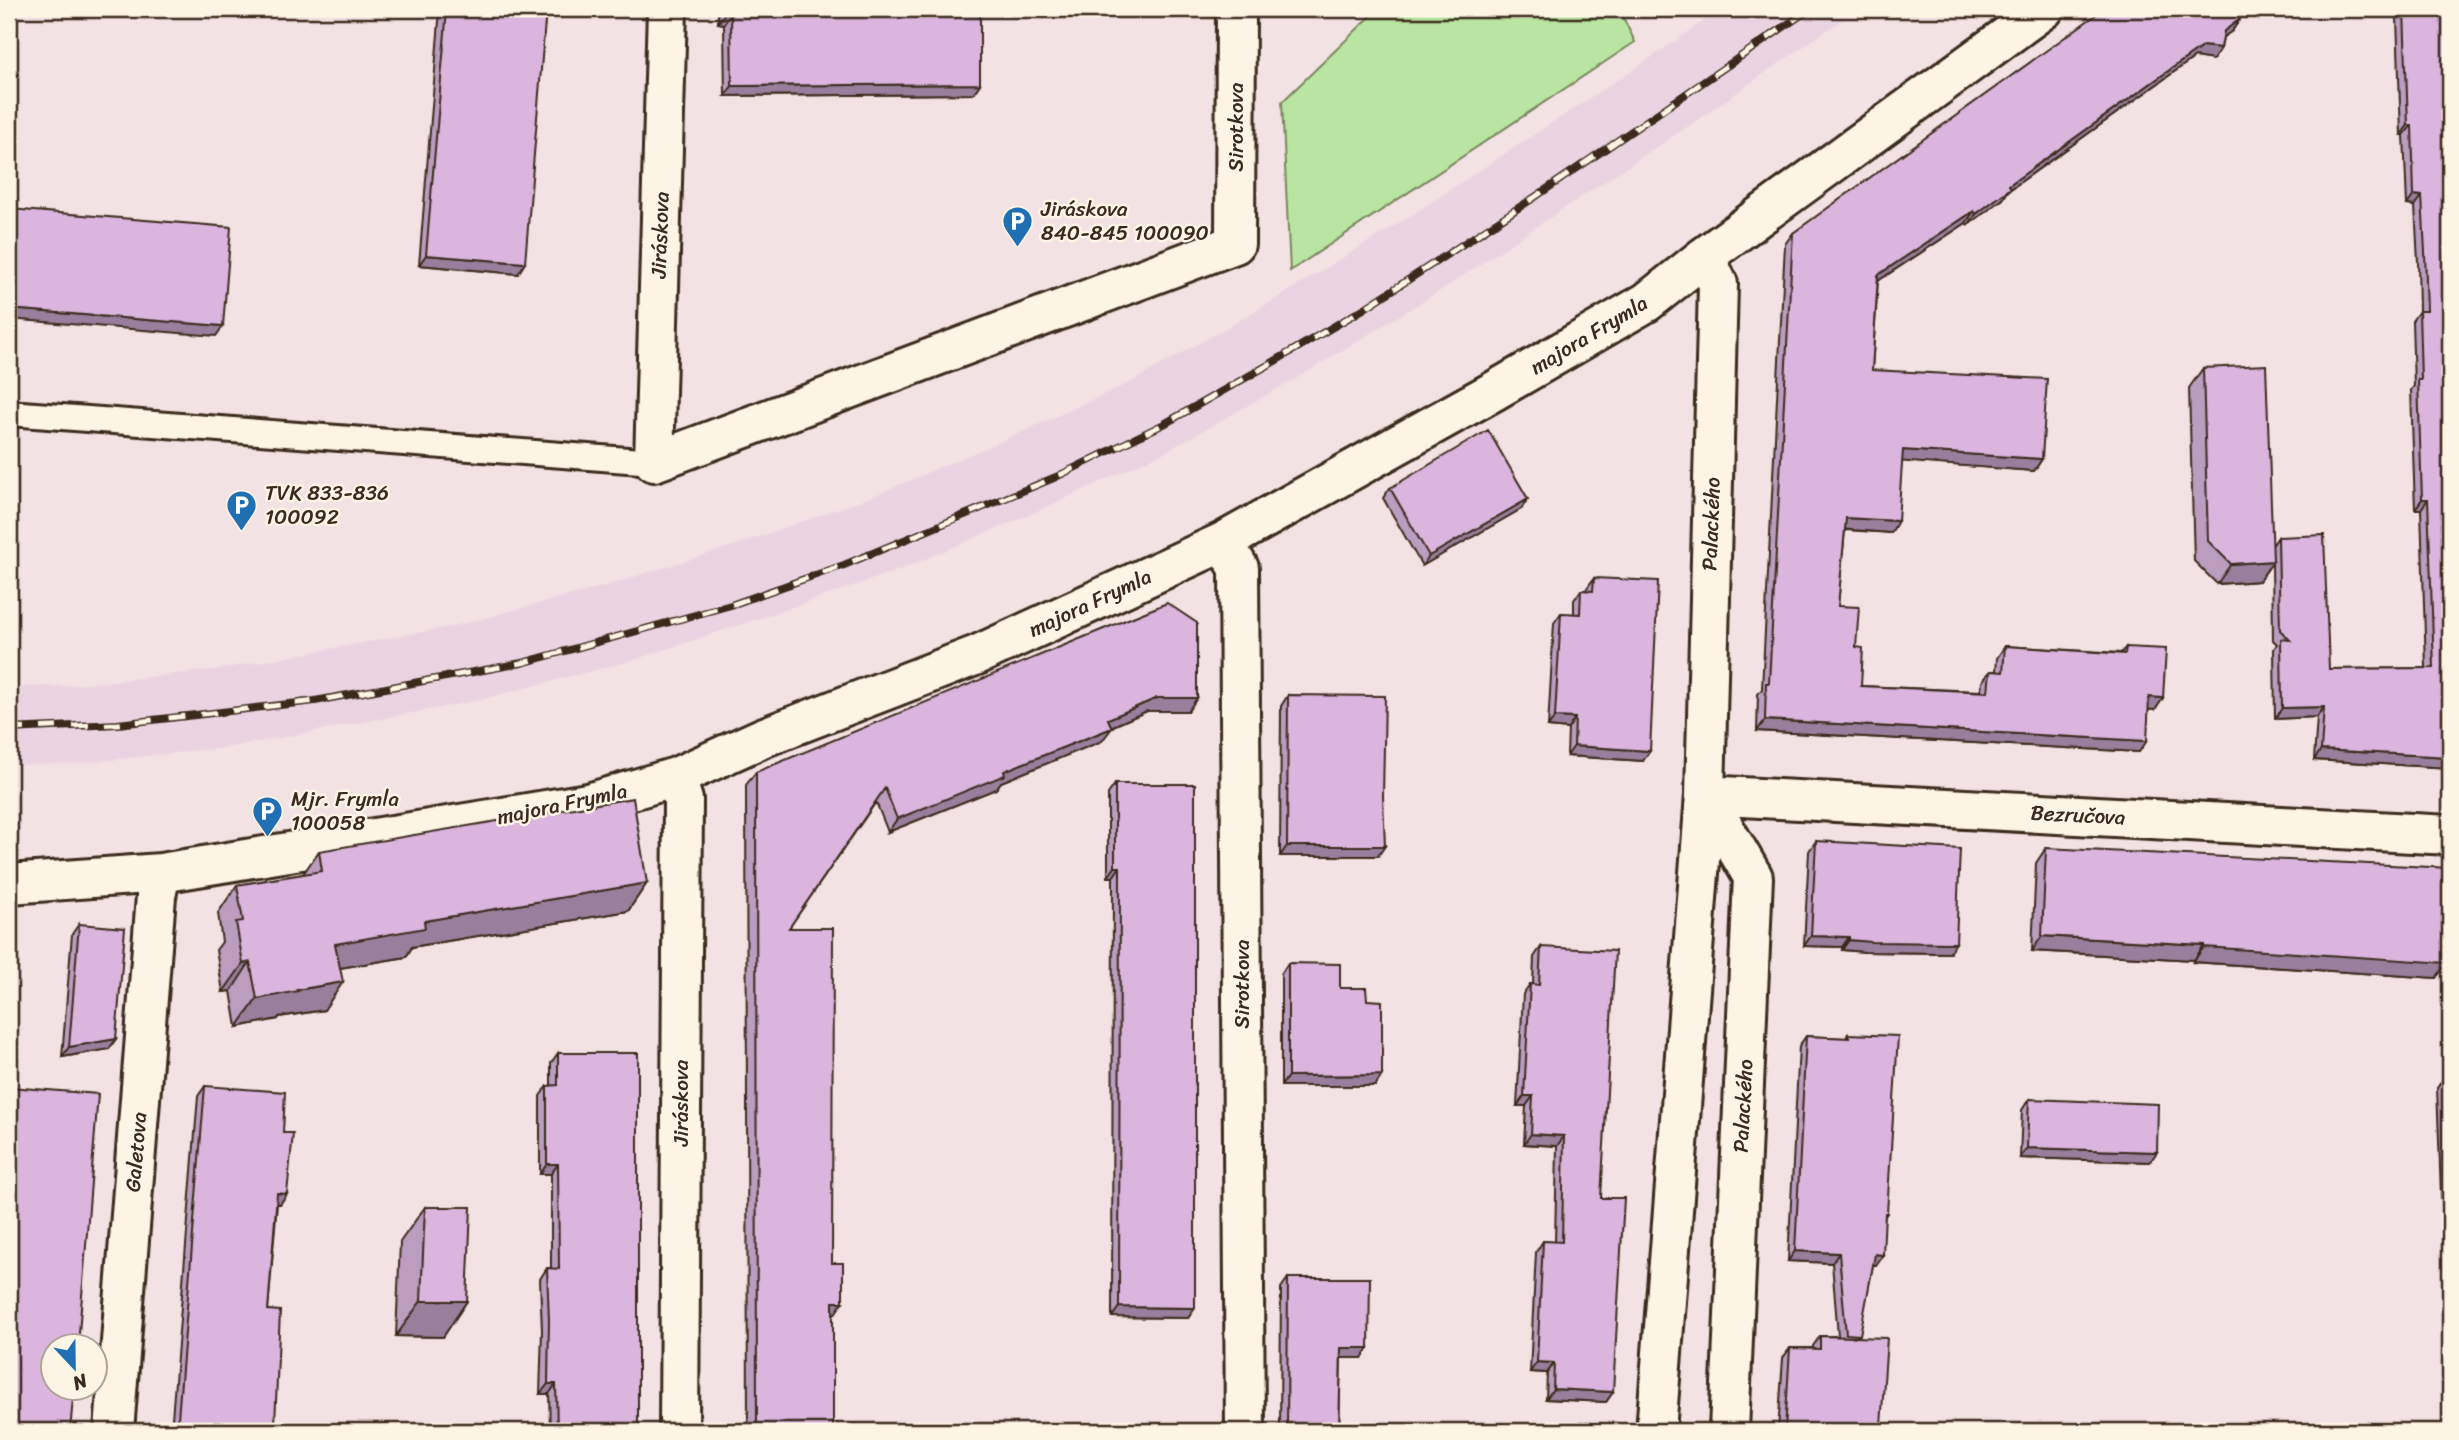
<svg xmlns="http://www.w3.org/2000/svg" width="2459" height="1440" viewBox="0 0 2459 1440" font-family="Sriracha,sans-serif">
<rect width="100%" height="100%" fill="#f2e2e3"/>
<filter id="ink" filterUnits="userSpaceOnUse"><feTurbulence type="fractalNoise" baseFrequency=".0143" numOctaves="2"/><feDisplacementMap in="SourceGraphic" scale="14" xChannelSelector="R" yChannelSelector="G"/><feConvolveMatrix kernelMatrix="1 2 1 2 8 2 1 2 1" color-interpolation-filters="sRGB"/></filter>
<g filter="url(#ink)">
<path fill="#ebd4e2" d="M1721,9H1858L1693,123L1443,289L1299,377L1165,452L1036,512L902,569L761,618L627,662L471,702L231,747L73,764L9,765V687L66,686L220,669L454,626L605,586L736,545L873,496L1004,440L1129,383L1259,309L1401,222L1649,59Z"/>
<path fill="#bae4a1" stroke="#7a8760" stroke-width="2" d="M1378,9H1619L1635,42L1290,271L1282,102Z"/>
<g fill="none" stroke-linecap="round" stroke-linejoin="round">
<defs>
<path id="service" d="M9,413L654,462"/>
<path id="minor" d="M667,9L654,462L1235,244L1236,9
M1223,542L1239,568L1245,1431
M676,777L683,800L679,1431
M1705,795L2450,835
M1705,795L1753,877L1729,1431
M9,884L161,873L588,803L676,777L762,738L977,655L1223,542L1494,391L1647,302L1705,256L2044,9
M114,1431L156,896L161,873
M1656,1431L1705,795L1718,284L1705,256"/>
</defs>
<use href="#service" stroke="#3b2a1e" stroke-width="30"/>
<use href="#minor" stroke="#3b2a1e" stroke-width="44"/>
<use href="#service" stroke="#fcf5e5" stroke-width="24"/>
<use href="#minor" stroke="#fcf5e5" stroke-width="38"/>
<defs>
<path id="rail" d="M9,729L118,724L315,701L522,663L731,605L844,565L1056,477L1164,424L1270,364L1365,308L1535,197L1810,9"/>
</defs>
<use href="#rail" stroke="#3b2a1e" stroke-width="8"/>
<use href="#rail" stroke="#fcf5e5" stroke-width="5" stroke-dasharray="16" stroke-linecap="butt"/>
</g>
<path fill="#bc9cbf" stroke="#3b2a1e" stroke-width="2" d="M440,9H546L518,274L419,265Z
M718,9H980V84L973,94L725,96L724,24L718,23Z
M2403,9H2450V768L2314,760L2317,717L2275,719L2274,649L2277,644L2273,640L2272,563L2259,581L2217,584L2194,561L2189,388L2203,368L2272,546L2278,537L2329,669L2426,668L2421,509H2415L2411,390L2414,386L2412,321L2419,311L2418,262L2415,206L2407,205L2404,135H2401L2397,18Z
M2240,19L2232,31L2223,37L2221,48L2213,60L2195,57L2008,191L2003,199L1968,225L1966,223L1878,281L1872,370L2042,459L2034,471L1902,461L1891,533L1845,530L1838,606L1856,647L1861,686L1981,691L1982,682L1990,671H1996L1997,658L2005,646L2121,653L2126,647L2163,698L2155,710L2149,709L2139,752L1757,731L1758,694L1762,689L1785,244L1793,233Z
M1390,488L1521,509L1422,566L1383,498Z
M1594,578L1643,761L1567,756L1568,729L1548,727L1554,623L1561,613L1574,614V600L1581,590H1586L1587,588Z
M1288,695L1378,856H1280L1281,706Z
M1197,698L1188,711H1147L1111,727L1102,741L1001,782L996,789L888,832L876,802L789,928L832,1263L843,1302L833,1315V1431H748L746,785L756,772Z
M1115,784L1195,1308L1188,1318L1112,1317L1113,877H1108V794Z
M1816,841L1949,953L1865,952L1842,950V947L1804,946L1809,851Z
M2046,848L2444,967L2436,978L2193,962L2194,960L2032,951L2036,863Z
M319,851L647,883L628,911L412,947L406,957L340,968L324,1010L279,1017L278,1019L237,1027L231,991L223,992L216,950L222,942L218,913L237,885L303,874Z
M79,924L109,1049L62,1057L72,934Z
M1541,947L1601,1198L1613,1392L1606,1402L1546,1399L1547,1373L1530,1372L1536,1252L1543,1241L1555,1242L1557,1146L1524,1144L1526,1106H1517L1523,994L1530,984H1533L1534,957Z
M1288,963L1367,1000L1382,1075L1375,1086H1281V974Z
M1848,1034L1887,1213L1885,1216L1876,1265H1873L1858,1337L1878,1431H1778L1783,1358L1790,1348H1813V1346L1820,1336H1838L1832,1263L1788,1261L1799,1046L1806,1036L1846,1038Z
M558,1053L638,1431H550L549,1394H540L542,1331L540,1279L547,1268H551V1174H540V1096L547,1086H551V1063Z
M2444,1078H2450V1291H2448L2444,1221H2442L2437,1088Z
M205,1086L283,1133L287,1194L280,1204H277L268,1310L275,1424L339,1431H171L198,1096Z
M2029,1099L2150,1162L2020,1158L2022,1110Z
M425,1207L467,1301L443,1337L396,1336L400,1242Z
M1288,1278L1369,1348L1362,1358H1341L1339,1431H1280L1281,1288Z"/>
<path fill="#997f9b" stroke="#3b2a1e" stroke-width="2" d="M725,13L731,14L724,24L718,23Z
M2240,19L2232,31L2216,42L2224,31Z
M2203,46L2221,48L2213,60L2195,57L2008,191L2003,199L1968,225L1976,214L2009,185Z
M980,84L973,94L725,96L732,86Z
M2408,125H2412L2404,135H2401Z
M2414,195L2422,196L2415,206L2407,205Z
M1974,211L1966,223L1870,286L1878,275Z
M426,255L525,263L518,274L419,265Z
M9,309L223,326L216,336L9,319Z
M1903,450L2042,459L2034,471L1895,461Z
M1528,499L1521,509L1422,566L1429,556Z
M2422,499H2428L2421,509H2415Z
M1846,518L1898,521L1891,533L1838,529Z
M2273,561L2259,581L2217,584L2231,564Z
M2149,697L2163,698L2155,710L2141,709Z
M1157,698H1197L1188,711H1147L1099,732L1108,719Z
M2324,707L2317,717L2275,719L2282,708Z
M1555,717L1575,718L1568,729L1548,727Z
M1765,720L2147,741L2139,752L1757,731Z
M1112,728L1102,741L1001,782L996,789L888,832L897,819L1004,771Z
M1574,746L1650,751L1643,761L1567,756Z
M2321,750L2450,757V768L2314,760Z
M1287,846H1385L1378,856H1280Z
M1115,867H1120L1113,877H1108Z
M647,883L628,911L412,947L406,957L316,972L335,944L424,921Z
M1811,936L1849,937L1842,947L1804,946Z
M2042,936L2204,945L2194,960L2032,951Z
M1849,940L1956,943L1949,953L1865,952L1842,950Z
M2204,947L2450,951V967H2444L2436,978L2193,962Z
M250,962L231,991L223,992L243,964Z
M343,982L324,1010L279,1017L278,1019L237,1027L257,999L297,990Z
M116,1039L109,1049L62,1057L69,1047Z
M1382,1075L1375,1086H1281L1288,1076Z
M1524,1096H1533L1526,1106H1517Z
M1531,1134L1564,1136L1557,1146L1524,1144Z
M2027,1148L2157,1152L2150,1162L2020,1158Z
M547,1164H558L551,1174H540Z
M277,1193L287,1194L280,1204L270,1203Z
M2449,1211H2450V1213L2444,1221H2442Z
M1795,1251L1839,1253L1832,1263L1788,1261Z
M1875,1254L1883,1255L1876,1265L1868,1264Z
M421,1301H467L443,1337L396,1336Z
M833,1302H843L834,1315H824Z
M1119,1307L1195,1308L1188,1318L1112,1317Z
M1341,1348H1369L1362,1358H1334Z
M1537,1362L1554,1363L1547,1373L1530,1372Z
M548,1384H556L549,1394H540Z
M1553,1389L1613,1392L1606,1402L1546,1399Z"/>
<path fill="#dbb5de" stroke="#3b2a1e" stroke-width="2" d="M447,9H546L525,263L426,255Z
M725,9H980V84L732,86L731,14L725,13Z
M2104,9H2232L2240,19L2224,31L2221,48L2203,46L2009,185L2011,188L1976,214L1974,211L1878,275L1872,370L2047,379L2042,459L1903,450L1898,521L1846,518L1838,606L1859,607L1856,647L1863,648L1861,686L1988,692L1990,671L2003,672L2005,646L2125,654L2126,647L2166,649L2163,698L2149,697L2147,741L1765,720L1766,683H1769L1793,233Z
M2404,9H2450V757L2321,750L2324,707L2282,708L2281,639L2290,640L2280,630L2278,537L2324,535L2329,669L2434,668L2428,499H2422L2418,380H2421L2419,311H2427L2425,252L2422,196L2414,195L2412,125H2408Z
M9,209L231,227L223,326L9,309Z
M2266,365L2273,561L2231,564L2208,541L2203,368Z
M1488,430L1528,499L1429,556L1390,488Z
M1594,578L1658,581L1650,751L1574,746L1575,718L1555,717L1561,613L1580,614L1581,590L1593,591Z
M1167,603L1197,623V698H1157L1108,719L1112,728L1004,771L1005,775L897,819L885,788L789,928H833L832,1263H843V1302H833V1431H757L756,772Z
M1288,695L1385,696L1383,796L1385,846H1287Z
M1115,784H1195V1308L1119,1307L1120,867H1115Z
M633,798L647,883L424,921L425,928L335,944L343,982L297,990L298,991L257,999L250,962L243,964L236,922L243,921L237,885L322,871L319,851Z
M1816,841L1960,849L1956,943L1872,942L1849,940V937L1811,936Z
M2046,848L2450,868V951H2448L2447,963L2204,947V945L2042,936Z
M79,924L125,928L116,1039L69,1047Z
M1541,947L1615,951L1601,1198H1624L1613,1392L1553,1389L1554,1363L1537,1362L1543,1241L1562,1242L1564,1136L1531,1134L1533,1096H1524L1530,984L1539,985Z
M1288,963L1340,964V988H1366L1367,1000L1382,1001V1075L1288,1076Z
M1848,1034L1898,1036L1887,1213H1885L1883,1255L1875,1254L1860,1335L1846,1334L1839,1253L1795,1251L1806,1036L1849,1038Z
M558,1053H638V1431H557L556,1384H548L549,1321L547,1268L559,1269L558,1164H547V1086L558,1085Z
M2444,1078H2450V1211H2449Z
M205,1086L285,1092L283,1133H293L287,1194L277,1193L268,1310L280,1311L275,1424L339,1428V1431H177Z
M9,1087L98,1094L78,1346H52V1388H74L70,1431H9Z
M2029,1099L2158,1104L2157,1152L2027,1148Z
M425,1207H471L467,1301H421Z
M1288,1278H1370L1369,1348H1341L1339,1431H1287Z
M1820,1336L1887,1338L1881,1426H1876L1875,1431H1785L1790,1348L1820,1349Z"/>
</g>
<defs>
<symbol id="parking-pin" viewBox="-11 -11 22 30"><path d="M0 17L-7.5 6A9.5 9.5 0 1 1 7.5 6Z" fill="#1f6fb2" stroke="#fcf5e5"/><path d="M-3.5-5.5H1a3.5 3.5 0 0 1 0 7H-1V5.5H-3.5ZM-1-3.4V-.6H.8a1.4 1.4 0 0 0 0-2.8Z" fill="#fff"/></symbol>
</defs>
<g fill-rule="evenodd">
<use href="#parking-pin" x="1000" y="204" width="35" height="47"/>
<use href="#parking-pin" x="224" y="488" width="35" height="47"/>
<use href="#parking-pin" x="250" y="794" width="35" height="47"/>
</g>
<g text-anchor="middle" stroke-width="5" stroke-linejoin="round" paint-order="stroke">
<g font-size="21" fill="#3b2a1e" stroke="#fcf5e5">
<text transform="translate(1236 127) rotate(-90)" y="7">Sirotkova</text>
<text transform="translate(660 235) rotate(-88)" y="7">Jiráskova</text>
<text transform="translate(1589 335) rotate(-31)" y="7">majora Frymla</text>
<text transform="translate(1711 524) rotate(-88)" y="7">Palackého</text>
<text transform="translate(1090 603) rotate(-25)" y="7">majora Frymla</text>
<text transform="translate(562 804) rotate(-12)" y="7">majora Frymla</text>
<text transform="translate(2078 815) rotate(3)" y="7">Bezručova</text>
<text transform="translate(1242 984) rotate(-90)" y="7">Sirotkova</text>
<text transform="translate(681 1103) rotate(-90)" y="7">Jiráskova</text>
<text transform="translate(1743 1106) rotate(-87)" y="7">Palackého</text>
<text transform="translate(136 1152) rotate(-85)" y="7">Galetova</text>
</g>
<g font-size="21" fill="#3b2a1e" stroke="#fcf5e5" text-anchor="start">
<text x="1041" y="216">Jiráskova<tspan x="1041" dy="24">840-845 100090</tspan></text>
<text x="265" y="500">TVK 833-836<tspan x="265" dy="24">100092</tspan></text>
<text x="291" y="806">Mjr. Frymla<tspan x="291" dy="24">100058</tspan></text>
</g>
</g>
<rect width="2459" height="1440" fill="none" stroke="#fcf5e5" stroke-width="35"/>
<rect x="18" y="18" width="2424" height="1405" fill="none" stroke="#3b2a1e" stroke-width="2.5" filter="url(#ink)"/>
<g transform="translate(74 1367) rotate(158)"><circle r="33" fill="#fcf5e5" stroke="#afa495" stroke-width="2"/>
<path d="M0-5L12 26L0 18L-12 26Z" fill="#1f6fb2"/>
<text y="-10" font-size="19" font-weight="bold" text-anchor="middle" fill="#3b2a1e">N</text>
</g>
</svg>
